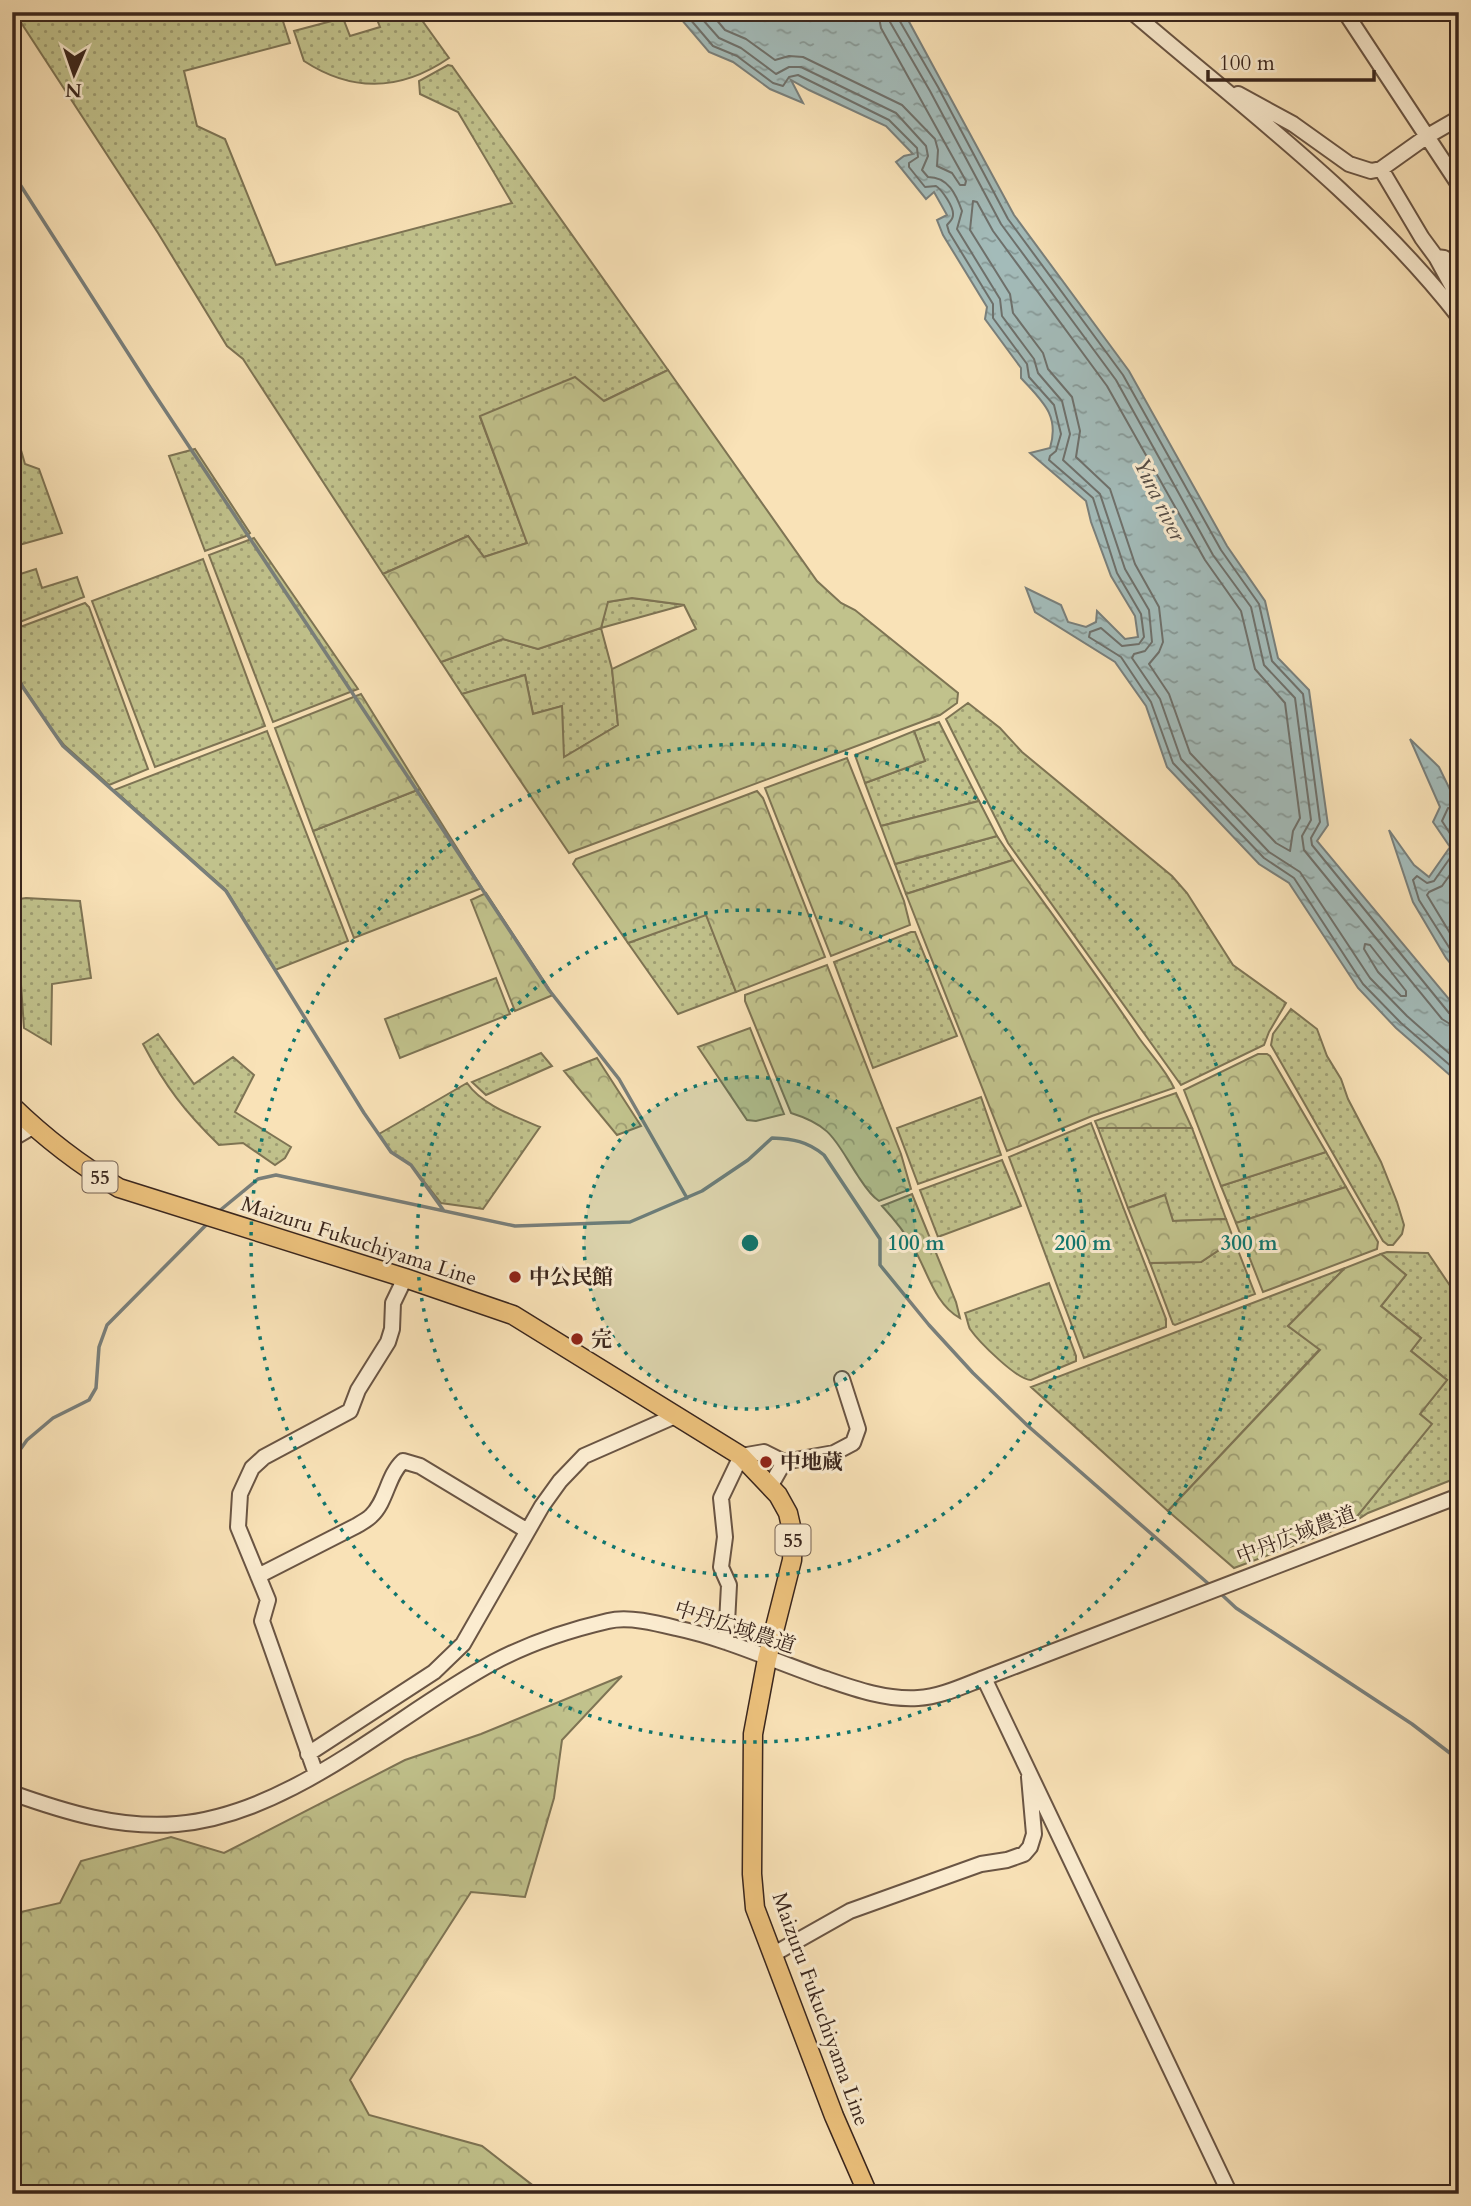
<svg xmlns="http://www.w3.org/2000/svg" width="1471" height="2206" viewBox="0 0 1471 2206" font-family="Cardo,'Noto Serif JP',serif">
<defs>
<pattern id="grass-dots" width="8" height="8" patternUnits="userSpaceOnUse" patternTransform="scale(1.75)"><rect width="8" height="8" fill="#c1c28c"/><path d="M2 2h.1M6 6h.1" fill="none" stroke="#9e9d72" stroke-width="1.8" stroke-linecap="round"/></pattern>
<pattern id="forest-crowns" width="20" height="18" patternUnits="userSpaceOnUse" patternTransform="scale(1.75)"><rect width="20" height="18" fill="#c1c28c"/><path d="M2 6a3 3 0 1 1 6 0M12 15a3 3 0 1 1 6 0" fill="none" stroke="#9e9d72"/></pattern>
<pattern id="water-ripples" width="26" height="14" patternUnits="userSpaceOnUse" patternTransform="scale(1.75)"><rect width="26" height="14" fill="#a3bbb9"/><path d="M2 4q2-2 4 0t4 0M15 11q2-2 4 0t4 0" fill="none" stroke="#869896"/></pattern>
</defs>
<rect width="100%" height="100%" fill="#f9e2b7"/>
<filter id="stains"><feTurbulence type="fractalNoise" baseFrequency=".00286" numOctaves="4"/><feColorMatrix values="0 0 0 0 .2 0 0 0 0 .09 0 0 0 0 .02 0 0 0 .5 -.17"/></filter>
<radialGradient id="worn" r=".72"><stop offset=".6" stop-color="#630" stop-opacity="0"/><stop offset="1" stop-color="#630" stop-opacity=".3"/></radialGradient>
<path fill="url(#grass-dots)" stroke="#7e7454" stroke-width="2" d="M47,12H280L290,43L184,71L197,126L225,139L276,265L512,203L458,112L420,94L419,81L448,65L452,66L668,370L604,401L480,417L527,543L484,557L468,536L383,574L243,359L227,346L158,233L20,21Z
M374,12H416L449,58C401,91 353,93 304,61L294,31L343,18L350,36L380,27Z
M12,419L25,464L39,469L62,533L12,547Z
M195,449L250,533L246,536L205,551L169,456Z
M254,538L358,689L273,722L209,555Z
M203,559L265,726L155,767L92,601Z
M36,569L42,588L77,577L84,597L12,625V573L14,576Z
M632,598L684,605L601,628L612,669L618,725L563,758L562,706L533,714L525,675L462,694L441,662L503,639L538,649L601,628L607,602Z
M85,603L89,607L148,769L109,785L64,745L51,729L23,686L12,663V630Z
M968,703L1000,728L1022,752L1172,876L1187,893L1233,965L1286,1003L1269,1032L1264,1045L1181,1085L1008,843L946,719Z
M939,722L979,801L881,826L865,783L925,761L914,731Z
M267,731L348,941L275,970L226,890L114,790Z
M420,789L482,888L354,938L313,831Z
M997,836L1013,860L906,894L895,864Z
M26,898L80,901L91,978L52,984L51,1044L24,1028L21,985H12V900Z
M706,914L736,992L678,1014L628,943Z
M911,932H915L957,1036L873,1068L834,962Z
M1291,1009L1317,1029L1327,1056L1341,1079L1348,1099L1381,1162L1397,1202L1404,1225L1402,1234L1393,1245H1388L1383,1241L1271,1045L1273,1034Z
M158,1034L194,1084L233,1057L254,1075L235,1112L291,1147L285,1158L275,1165L243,1143L219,1145C185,1112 165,1086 143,1044Z
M541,1053L552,1066L486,1095L472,1082Z
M467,1083C483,1106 515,1116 540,1127L483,1209L441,1203L411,1165L391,1152L379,1134Z
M981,1097L1001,1155L918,1184L897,1128Z
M1091,1123L1166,1319V1327L1084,1358L1009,1157Z
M1098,1128H1192L1226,1219L1173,1221L1164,1195L1128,1208Z
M1326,1152L1346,1187L1236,1223L1221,1186Z
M1002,1160L1021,1206L938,1237L920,1190Z
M1234,1240L1255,1294L1175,1325L1173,1324L1150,1263L1201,1262Z
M1387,1252L1428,1253L1459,1299V1477L1368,1513L1351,1524L1431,1424L1420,1414L1447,1380L1411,1351L1421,1338L1381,1306L1406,1275L1381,1254Z
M1345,1268L1288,1326L1320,1349L1168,1511L1031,1387Z
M1049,1283L1076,1356V1361L1031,1380C1017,1380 979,1342 970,1329C968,1325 967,1318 965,1313Z"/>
<path fill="url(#forest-crowns)" stroke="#7e7454" stroke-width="2" d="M668,370L817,581L841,603L855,610L958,693L957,703L940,715L569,853L462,694L525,675L533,714L562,706L564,757L618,725L612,669L696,629L684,605L632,598L608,602L601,628L538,649L503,639L441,662L383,574L468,536L484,557L527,543L480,416L575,377L604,401Z
M361,694L420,789L313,831L275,728Z
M914,731L925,761L865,783L855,755Z
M847,758L904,901L910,925L831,956L765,788Z
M757,791L763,798L825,957L736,992L706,915L628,943L573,864L576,859Z
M979,801L997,836L895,864L881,826Z
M1013,860C1055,918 1098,976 1137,1035C1149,1053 1165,1068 1174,1088L1092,1116L1007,1151L906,894Z
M486,893L553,995L515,1011L471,900Z
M827,965L901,1154L911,1189L879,1201C870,1195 864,1185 858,1176C835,1141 833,1126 791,1113L745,1001V995Z
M496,978L510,1014L400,1058L385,1019Z
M750,1028L784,1114L756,1121L747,1120L698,1047Z
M1258,1054H1267L1270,1056L1326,1152L1221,1186L1184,1090Z
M597,1058L641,1126L617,1135L564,1071Z
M1176,1093L1192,1128H1098L1095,1121Z
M1346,1187L1378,1242L1377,1249L1263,1292L1236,1223Z
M912,1194L956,1302L960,1318C934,1304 927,1269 912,1245C904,1231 893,1218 882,1206Z
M1165,1195L1173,1221L1226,1219L1234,1240L1201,1262L1150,1263L1128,1208Z
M1381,1254L1406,1275L1381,1306L1421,1338L1411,1351L1447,1380L1420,1414L1432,1424L1351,1524L1234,1568L1168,1511L1320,1350L1288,1326L1345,1268Z
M622,1676L562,1740L554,1798L525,1897L471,1892L350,2080L369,2115L482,2146L544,2194H12V1914L60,1903L81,1861L171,1837L224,1853L405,1760L481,1734Z"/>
<path fill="url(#water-ripples)" stroke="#797f7b" stroke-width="2" d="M675,12H900L907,18L1014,215L1129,371L1227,546L1265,601L1278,658L1309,690L1328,825L1317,841L1459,1011V1083L1396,1028L1358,988L1289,883L1259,864L1167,767L1146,706L1115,662L1035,612L1026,588L1061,605L1068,622L1086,627L1096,622L1097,611L1125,639L1138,637L1135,616L1111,576L1091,522L1086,501L1030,453L1050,448C1060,415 1042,401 1021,378V368L985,319L987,307L943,235L937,220L947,215L934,192L926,199L896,162L904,156L913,154L886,126L809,90L791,80L803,103L770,89L733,62L709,52Z
M1410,739L1439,767L1459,808V974L1446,958L1413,902L1389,830L1414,865L1429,877L1450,847L1433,822L1440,807Z"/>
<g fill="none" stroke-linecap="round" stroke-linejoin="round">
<path stroke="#6e706b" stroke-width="2" d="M684,12L713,46L737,56L773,83L783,86L789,77L798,75L889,120L917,148L918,157L909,163V167L925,187L936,186C942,190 954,207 953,215C953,220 949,222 947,225L949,232L993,304V318L1027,364L1029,377L1054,405L1061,434L1056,451L1050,456L1049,460L1093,498L1117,573L1141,614L1144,637L1139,644L1122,646L1101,628L1090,632L1089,637L1121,657L1151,702L1173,763L1264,858L1294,878L1363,984L1401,1023L1459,1073
M696,12L719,38L741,48L776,74L789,67H801L896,113L926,146L928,156L922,170L928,177C948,177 956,194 962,211L957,229L1000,299L1002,316L1034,359L1038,373L1062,401L1070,434L1063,460L1100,494L1125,569L1149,610L1152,642L1145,651L1134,654L1132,658L1160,699L1181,759L1269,852L1300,872L1370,978L1407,1016L1459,1062
M710,12L725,30L746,39L775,60L789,56L803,57L902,105L935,139L938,150L937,166L952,173L960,185H965L966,181L881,28L878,12
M888,12L890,22L930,91L1001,224L1116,380L1213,555L1251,607L1264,665L1295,698L1311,820L1302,836L1304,850L1442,1019L1450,1024L1459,1026
M897,12L898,18L938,87L1008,219L1123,375L1221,550L1259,604L1272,661L1303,694L1320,822L1311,838L1312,845L1449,1013L1459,1017
M973,201L977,202L993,231L1107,386L1205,560L1241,611L1255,669L1285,703L1300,818L1293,831L1290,851L1276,843L1190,753L1169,694L1149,664L1159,652L1163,642L1159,607L1135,564L1110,489L1076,457L1080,431L1072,397L1048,369L1043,353L1013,313L1010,294L970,230Z
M1459,809L1448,808L1442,821L1456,843L1457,848L1434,881L1427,883L1417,876L1413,880L1419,900L1459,963
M1459,862L1442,886L1429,892L1427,895L1459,948
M1365,944L1370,945L1406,991V996H1401L1378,972L1364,949Z"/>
<path stroke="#797f7b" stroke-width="3.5" d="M12,172L151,389L549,990L619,1079L687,1198
M12,666L22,686L63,746L226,891L364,1113L391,1152L411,1165L444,1211
M218,1212L258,1179L276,1175L515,1226L630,1222L702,1191L748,1160L772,1138C793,1139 807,1141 824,1155L880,1239V1265L929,1325L973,1373L1028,1426L1211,1586
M12,1461L27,1440L53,1418L89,1400L96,1388L99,1347L107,1325L208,1223
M1220,1593L1236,1608L1412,1724L1459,1760"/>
<defs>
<path id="minor" d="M1132,12C1245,109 1367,199 1459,317
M1345,12L1459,185
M1238,94L1293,124L1349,164L1371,171L1381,169L1426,137L1459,118
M1381,169L1422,238L1436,257L1459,299
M1436,257L1444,258L1459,267
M12,1139L34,1126
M771,1485L784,1462L834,1453L853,1443L858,1429L842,1379
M258,1576L356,1526C361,1523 367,1520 371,1516C387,1501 387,1476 403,1461L420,1466L526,1530
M726,1642L729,1585L721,1567L725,1537L721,1498L741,1456L764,1452L784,1462
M984,1678L1230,2194
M308,1754L434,1672L463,1644L542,1506L560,1481L584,1456L675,1416
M316,1774L262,1621L268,1600L238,1527L240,1494L252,1468L264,1457L350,1411L358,1390L388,1342L392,1329L393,1303L405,1278
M12,1793C65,1812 120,1829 177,1824C293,1814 394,1716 494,1662C530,1643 569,1630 608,1621C628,1616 656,1623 676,1628C728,1639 776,1662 826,1679C855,1689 886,1700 918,1698C940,1697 963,1686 984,1678L1459,1496
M772,1955L850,1911L981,1864L1007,1860L1024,1854L1030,1847L1034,1834L1029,1777"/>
<path id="major" d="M12,1106C45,1138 80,1165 119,1188L405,1278L513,1315L741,1456L778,1495L788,1513L793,1535L792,1560L767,1659L753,1734L752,1874L755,1908L834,2116L868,2194"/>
</defs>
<use href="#minor" stroke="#6a5544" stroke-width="18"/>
<use href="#major" stroke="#3a261d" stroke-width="21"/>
<use href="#minor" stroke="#fbecd0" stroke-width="14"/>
<use href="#major" stroke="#ecc17c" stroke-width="18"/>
</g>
<circle cx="750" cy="1243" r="166" fill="#0f766e" fill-opacity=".12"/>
<g fill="none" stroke="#0f766e" stroke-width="3.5" stroke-dasharray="3.5 7">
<circle cx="750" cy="1243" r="166"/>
<circle cx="750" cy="1243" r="333"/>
<circle cx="750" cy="1243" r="499"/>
</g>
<g fill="#8f2418" stroke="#fbecd0" stroke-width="2.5">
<circle cx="515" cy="1277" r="7"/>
<circle cx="577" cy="1339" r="7"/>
<circle cx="766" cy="1462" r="7"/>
</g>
<g text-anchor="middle" stroke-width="6" stroke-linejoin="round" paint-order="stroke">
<g fill="#fbecd0" stroke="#746153" stroke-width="2">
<rect x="82.5" y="1161.5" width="35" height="31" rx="5"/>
<rect x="775.5" y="1524.5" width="35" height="31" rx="5"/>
</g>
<g font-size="19" font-weight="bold" fill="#3a261d">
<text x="100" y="1184">55</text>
<text x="793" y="1547">55</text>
</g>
<g font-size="21" fill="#3a261d" stroke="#fbecd0">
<text transform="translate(359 1241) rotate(18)" y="7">Maizuru Fukuchiyama Line</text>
<text transform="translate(1296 1535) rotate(-21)" y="7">中丹広域農道</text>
<text transform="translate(735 1627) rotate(18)" y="7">中丹広域農道</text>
<text transform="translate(821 2009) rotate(70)" y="7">Maizuru Fukuchiyama Line</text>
</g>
<g font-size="21" font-weight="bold" fill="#3a261d" stroke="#fbecd0" text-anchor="start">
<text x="529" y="1284">中公民館</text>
<text x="591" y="1346">完</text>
<text x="780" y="1469">中地蔵</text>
</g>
<g font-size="23" font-style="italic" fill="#544b44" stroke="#fbecd0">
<text transform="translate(1160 499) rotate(64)" y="8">Yura river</text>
</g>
</g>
<circle cx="750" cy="1243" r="10" fill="#0f766e" stroke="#fbecd0" stroke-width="3.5"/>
<g font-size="21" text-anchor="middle" font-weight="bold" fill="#0f766e" stroke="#fbecd0" stroke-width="6" stroke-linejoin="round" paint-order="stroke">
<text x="916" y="1250">100 m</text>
<text x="1083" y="1250">200 m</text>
<text x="1249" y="1250">300 m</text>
</g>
<rect width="1471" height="2206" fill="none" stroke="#f9e2b7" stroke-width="42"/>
<rect x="14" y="14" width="1443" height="2178" fill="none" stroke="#3a261d" stroke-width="3.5"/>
<rect x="21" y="21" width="1429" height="2164" fill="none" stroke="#3a261d" stroke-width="2"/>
<g transform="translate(74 74) rotate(182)" stroke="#fbecd0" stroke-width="5" paint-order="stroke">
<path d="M0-5L12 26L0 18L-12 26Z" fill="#3a261d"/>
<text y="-10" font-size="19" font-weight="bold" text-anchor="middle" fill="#3a261d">N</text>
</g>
<path d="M1208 70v10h166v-10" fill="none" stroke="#3a261d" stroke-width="3.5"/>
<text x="1219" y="70" font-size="21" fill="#3a261d" stroke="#fbecd0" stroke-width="5" paint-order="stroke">100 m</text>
<rect width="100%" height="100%" filter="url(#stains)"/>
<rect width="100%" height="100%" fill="url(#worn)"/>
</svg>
